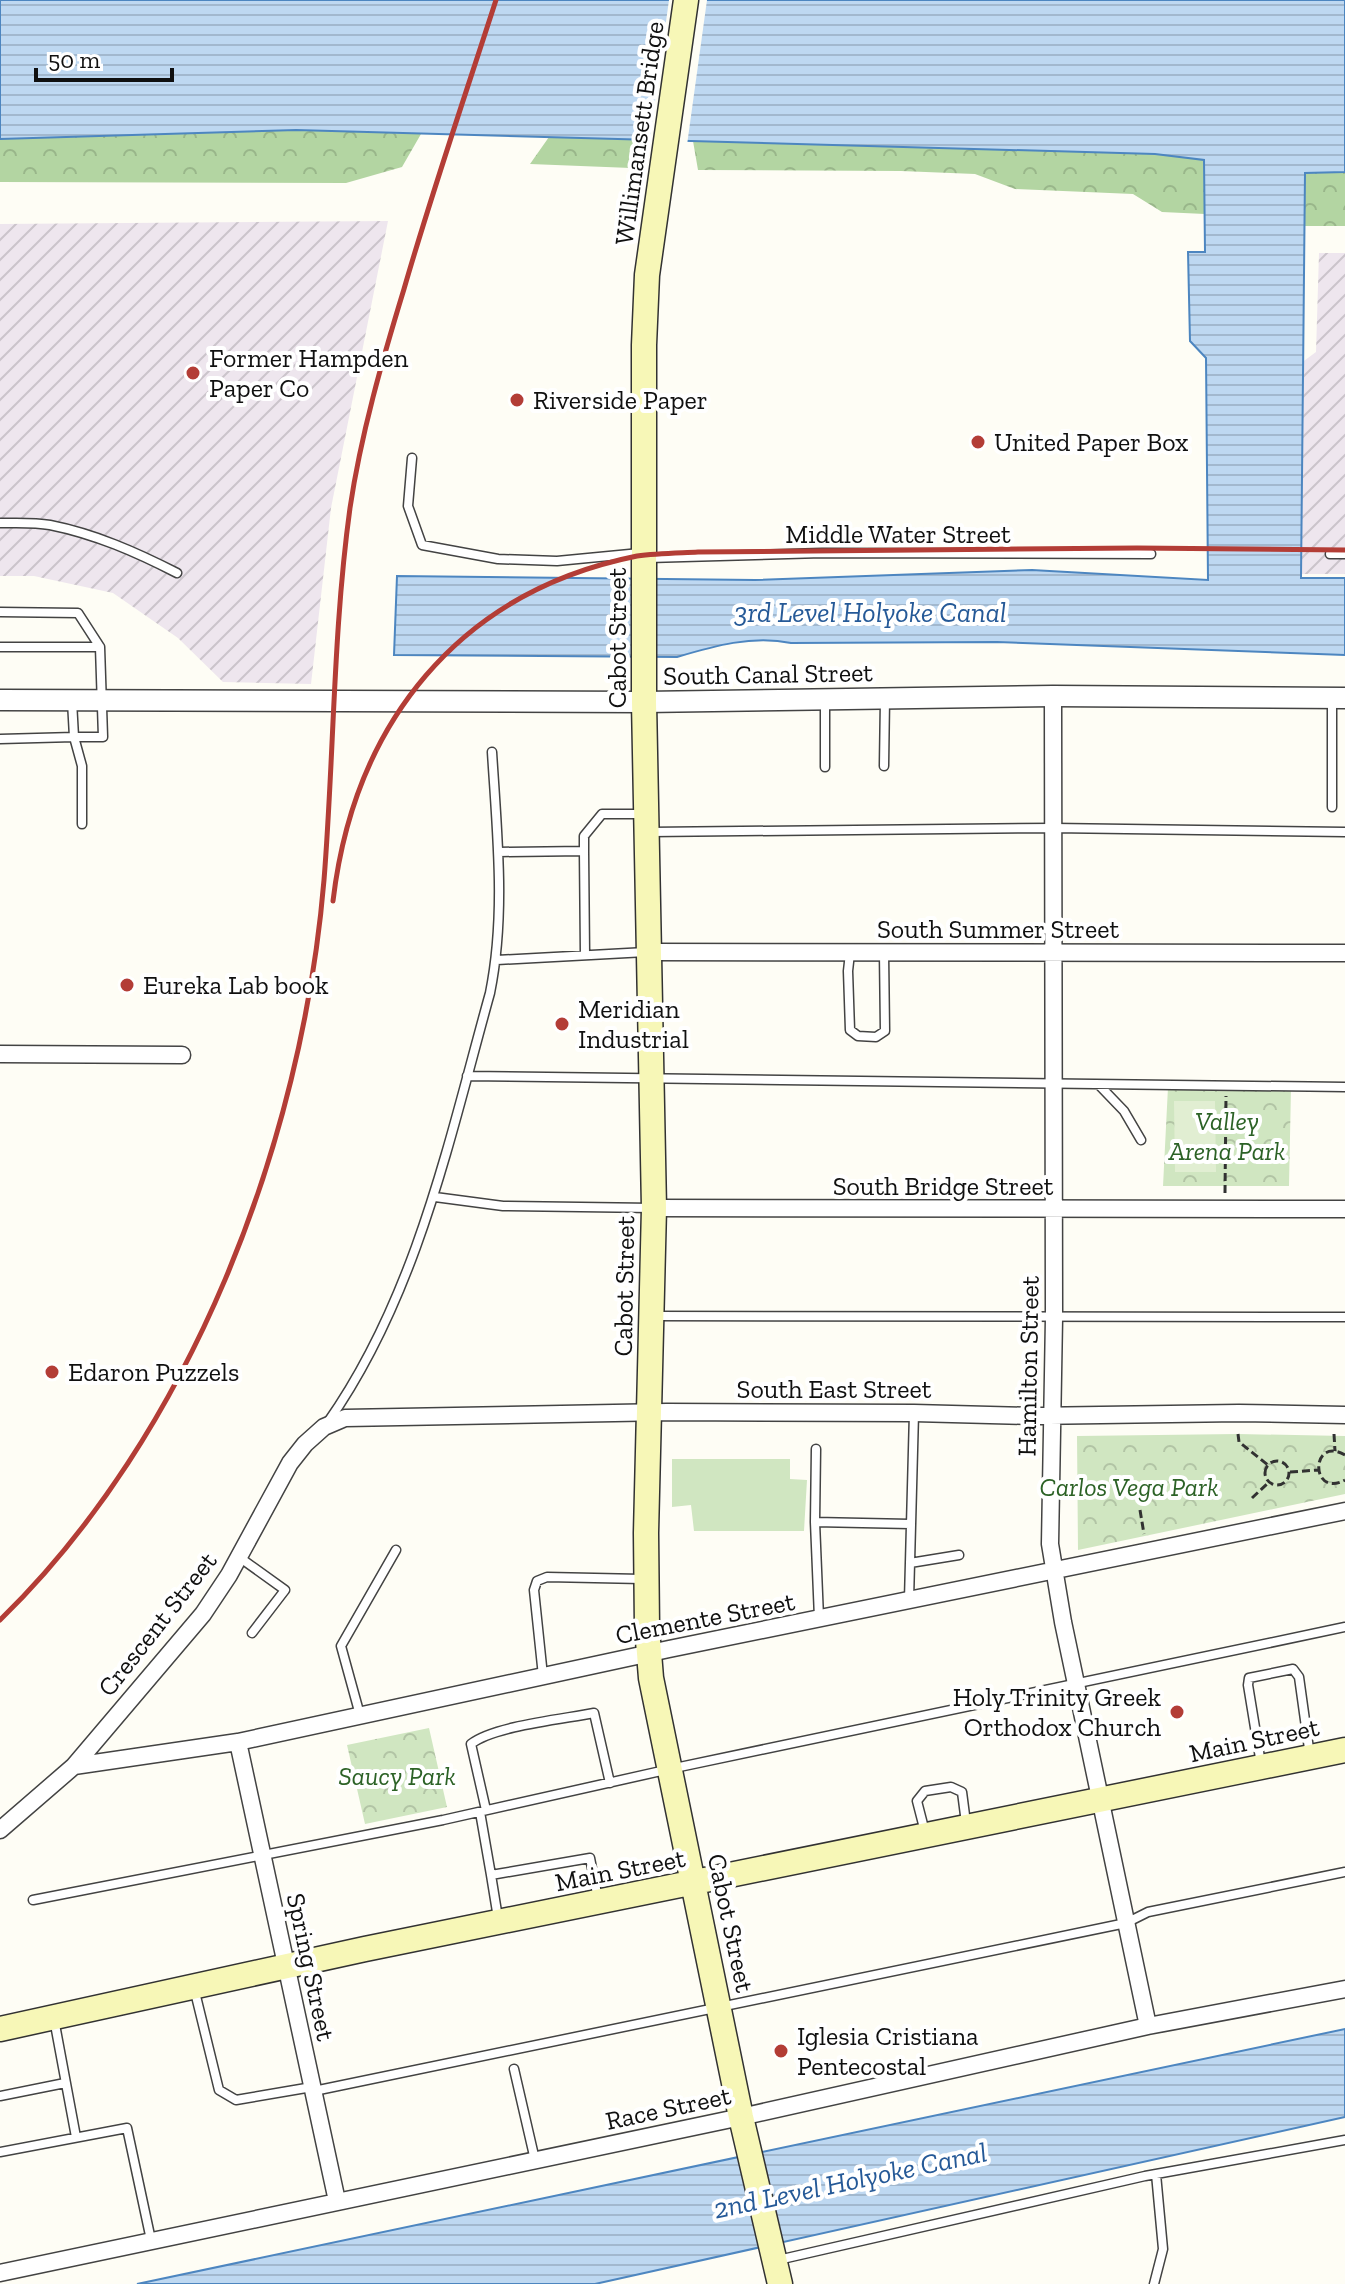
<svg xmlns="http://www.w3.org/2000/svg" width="1345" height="2284" viewBox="0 0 1345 2284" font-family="'Zilla Slab',serif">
<defs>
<pattern id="industrial-furrows" width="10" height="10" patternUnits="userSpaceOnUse" patternTransform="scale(2)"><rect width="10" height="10" fill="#eee6ee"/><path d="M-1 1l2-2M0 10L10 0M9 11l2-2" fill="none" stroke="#cbc4cb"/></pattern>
<pattern id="forest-crowns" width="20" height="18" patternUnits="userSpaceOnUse" patternTransform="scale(2)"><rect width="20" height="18" fill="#b3d5a2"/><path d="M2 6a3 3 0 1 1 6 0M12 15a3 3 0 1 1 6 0" fill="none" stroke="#99b68a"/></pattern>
<pattern id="park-crowns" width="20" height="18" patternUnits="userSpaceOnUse" patternTransform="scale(2)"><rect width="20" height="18" fill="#d0e6c1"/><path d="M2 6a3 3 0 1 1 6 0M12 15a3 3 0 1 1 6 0" fill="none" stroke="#b2c4a5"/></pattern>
<pattern id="water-rules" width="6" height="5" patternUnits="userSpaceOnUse" patternTransform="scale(2)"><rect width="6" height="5" fill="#bed8f1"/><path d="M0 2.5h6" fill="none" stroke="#a2b8ce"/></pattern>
</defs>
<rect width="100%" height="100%" fill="#fefdf5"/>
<path fill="url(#industrial-furrows)" d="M388,221L331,508L311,684L223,682L178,638L113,593L34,576H0V224Z
M1319,253H1345V574H1300L1293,369L1316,352Z"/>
<path fill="url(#forest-crowns)" d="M296,130L421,134L402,167L346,183L0,182V139Z
M549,137L639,140L631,168L530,164Z
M693,141L1155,154L1204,160L1205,214L1162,212L1133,194L1015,189L975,174L901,171L698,170Z
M1305,172H1345V226H1305Z"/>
<path fill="url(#park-crowns)" d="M1168,1087L1291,1088L1289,1186H1163Z
M1238,1434L1345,1436V1494L1078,1550L1077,1436Z
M429,1728L447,1807L365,1824L347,1745Z"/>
<path fill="#d0e6c1" d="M672,1459H790V1479L807,1480L804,1531H694L691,1505L672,1507Z"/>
<path fill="#e1eed2" d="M1174,1101H1215L1216,1172H1175Z"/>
<path fill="url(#water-rules)" stroke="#4d86c0" stroke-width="2" d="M0,0H1345V172L1305,173L1301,578H1345V655L997,642L791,643C752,635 714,646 677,657L394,655L397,576L755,580L1032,570L1208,580L1206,358L1190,341L1188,252H1205L1204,160L1155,154L296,130L0,139Z
M1345,2029V2117L595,2284H137Z"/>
<path fill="#fefdf5" d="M669,0H707L687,145L649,144Z"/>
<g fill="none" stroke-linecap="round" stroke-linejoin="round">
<defs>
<path id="service" d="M412,458L408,506L422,545L498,559L557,561L640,553
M0,523C16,523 34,522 50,525C95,534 136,552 177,573
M1330,554H1345
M648,558L822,553L1151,554
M0,612L78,613L100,647L103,737H74L82,766V824
M0,647H100
M825,700V767
M1332,700V807
M0,739L74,737L72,701
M884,766L885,699
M650,832L1053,828L1345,832
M584,851L585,955
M499,852L584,851V836L602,814H642
M850,953L848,971L850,1030L858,1036L876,1037L885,1031L884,953
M497,960L646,952
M467,1076C759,1077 1052,1084 1345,1087
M1099,1085L1124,1111L1141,1140
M435,1197L503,1206L653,1208
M653,1316L1345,1317
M328,1422C417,1295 449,1140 490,993C506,914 497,833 492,752
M816,1449L815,1522L910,1524
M815,1522L819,1618
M239,1557L285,1590L252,1633
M910,1563L959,1555
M909,1600L914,1413
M543,1676L534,1590L537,1581L547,1577L642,1579
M360,1715L341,1646L396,1550
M1261,1764L1248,1685L1249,1678L1293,1669L1299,1677L1310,1756
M486,1810L471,1744C494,1726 564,1719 594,1713L610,1783
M480,1812L491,1875
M925,1832L917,1801L925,1791L951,1787L962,1792L966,1823
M33,1900L443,1820L670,1769L1345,1627
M498,1918L491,1875L590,1858L598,1899
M194,1988L219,2090L236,2100L312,2087
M54,2019L76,2137
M514,2069L535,2160
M314,2091L1126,1923L1148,1912L1345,1872
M0,2096L65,2083
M0,2152L127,2128L151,2240
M778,2260L1145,2176L1345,2140
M1154,2284L1163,2249L1156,2174"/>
<path id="minor" d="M1053,696L1054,1318L1050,1544L1063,1622L1148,2026
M651,952L1345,953
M0,1054L182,1055
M654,1208L1345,1209
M238,1742L337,2201
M74,1766L238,1742L669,1649L1345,1511
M0,1830L74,1766L203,1614L229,1575L290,1463L305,1444L324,1427L345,1418L667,1412L914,1413L1032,1416L1239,1413L1345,1415
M0,2273L741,2117L1148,2026L1345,1989"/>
<path id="tertiary" d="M0,700L644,702L1053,696L1345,698"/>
<path id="secondary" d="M686,0L647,275L644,345V702L654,1208L646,1533L647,1628L651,1678L741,2117L780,2284
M0,2029L365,1949L1345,1750"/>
</defs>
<use href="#service" stroke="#434343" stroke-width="11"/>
<use href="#minor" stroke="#434343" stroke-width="19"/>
<use href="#tertiary" stroke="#434343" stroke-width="23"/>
<use href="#secondary" stroke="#323232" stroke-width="27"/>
<path stroke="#323232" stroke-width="3" stroke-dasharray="8 4" stroke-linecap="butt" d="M1225,1193L1226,1096
M1238,1434L1239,1442L1268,1465
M1334,1434L1335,1451
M1345,1455C1310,1435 1310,1499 1345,1480
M1265 1473a12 12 0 1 1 24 0a12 12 0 1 1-24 0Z
M1290,1472L1318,1470
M1252,1498L1268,1483
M1140,1510L1144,1534"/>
<use href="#service" stroke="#fff" stroke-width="8"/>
<use href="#minor" stroke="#fff" stroke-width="16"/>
<use href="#tertiary" stroke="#fff" stroke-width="20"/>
<use href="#secondary" stroke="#f7f7b7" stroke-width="24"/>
<path stroke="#b33d36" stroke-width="5" d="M333,901C354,724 458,592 637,556C657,553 678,553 698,552L1137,548L1345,550
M0,1620C191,1434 302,1143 324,880C334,756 333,631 350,508C361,434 382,361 404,289C432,192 465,96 496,0"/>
</g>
<g fill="#b33d36" stroke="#fff" stroke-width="3">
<circle cx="193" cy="373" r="8"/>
<circle cx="517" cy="400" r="8"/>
<circle cx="978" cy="442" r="8"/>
<circle cx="127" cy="985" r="8"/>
<circle cx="562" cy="1024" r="8"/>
<circle cx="52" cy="1372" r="8"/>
<circle cx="1177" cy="1712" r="8"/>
<circle cx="781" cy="2051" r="8"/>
</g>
<g text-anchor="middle" stroke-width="8" stroke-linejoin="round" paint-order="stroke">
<g font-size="26" fill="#101010" stroke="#fff">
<text transform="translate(639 133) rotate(-82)" y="9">Willimansett Bridge</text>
<text x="898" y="543">Middle Water Street</text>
<text transform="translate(617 638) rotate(-90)" y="9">Cabot Street</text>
<text transform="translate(768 674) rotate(-1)" y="9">South Canal Street</text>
<text x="998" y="938">South Summer Street</text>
<text x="943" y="1195">South Bridge Street</text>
<text transform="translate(624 1286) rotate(-89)" y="9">Cabot Street</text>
<text transform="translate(1028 1366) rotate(-89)" y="9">Hamilton Street</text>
<text x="834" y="1398">South East Street</text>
<text transform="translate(705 1618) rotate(-11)" y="9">Clemente Street</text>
<text transform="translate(157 1624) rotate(-52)" y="9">Crescent Street</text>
<text transform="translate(1254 1740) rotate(-12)" y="9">Main Street</text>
<text transform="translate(620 1870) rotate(-11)" y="9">Main Street</text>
<text transform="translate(731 1923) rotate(78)" y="9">Cabot Street</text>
<text transform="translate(311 1967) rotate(78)" y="9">Spring Street</text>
<text transform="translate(668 2108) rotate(-12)" y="9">Race Street</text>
</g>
<g font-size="26" fill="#101010" stroke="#fff" text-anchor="start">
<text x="209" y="367">Former Hampden<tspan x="209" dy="30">Paper Co</tspan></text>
<text x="533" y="409">Riverside Paper</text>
<text x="994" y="451">United Paper Box</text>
<text x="143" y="994">Eureka Lab book</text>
<text x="578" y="1018">Meridian<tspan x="578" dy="30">Industrial</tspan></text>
<text x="68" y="1381">Edaron Puzzels</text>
<text x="1161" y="1706" text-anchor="end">Holy Trinity Greek<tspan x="1161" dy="30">Orthodox Church</tspan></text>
<text x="797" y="2045">Iglesia Cristiana<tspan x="797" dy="30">Pentecostal</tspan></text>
</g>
<g font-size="26" font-style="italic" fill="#2c6226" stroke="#fff">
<text x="1227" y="1130">Valley<tspan x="1227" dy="30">Arena Park</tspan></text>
<text x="1129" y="1496">Carlos Vega Park</text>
<text x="397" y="1785">Saucy Park</text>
</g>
<g font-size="28" font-style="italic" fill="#255997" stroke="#fff">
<text x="870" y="622">3rd Level Holyoke Canal</text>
<text transform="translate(850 2180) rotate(-12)" y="10">2nd Level Holyoke Canal</text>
</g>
</g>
<path d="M36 68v12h136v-12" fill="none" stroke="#101010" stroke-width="4"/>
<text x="48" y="68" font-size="24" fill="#101010" stroke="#ffffff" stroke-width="6" paint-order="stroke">50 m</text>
</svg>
